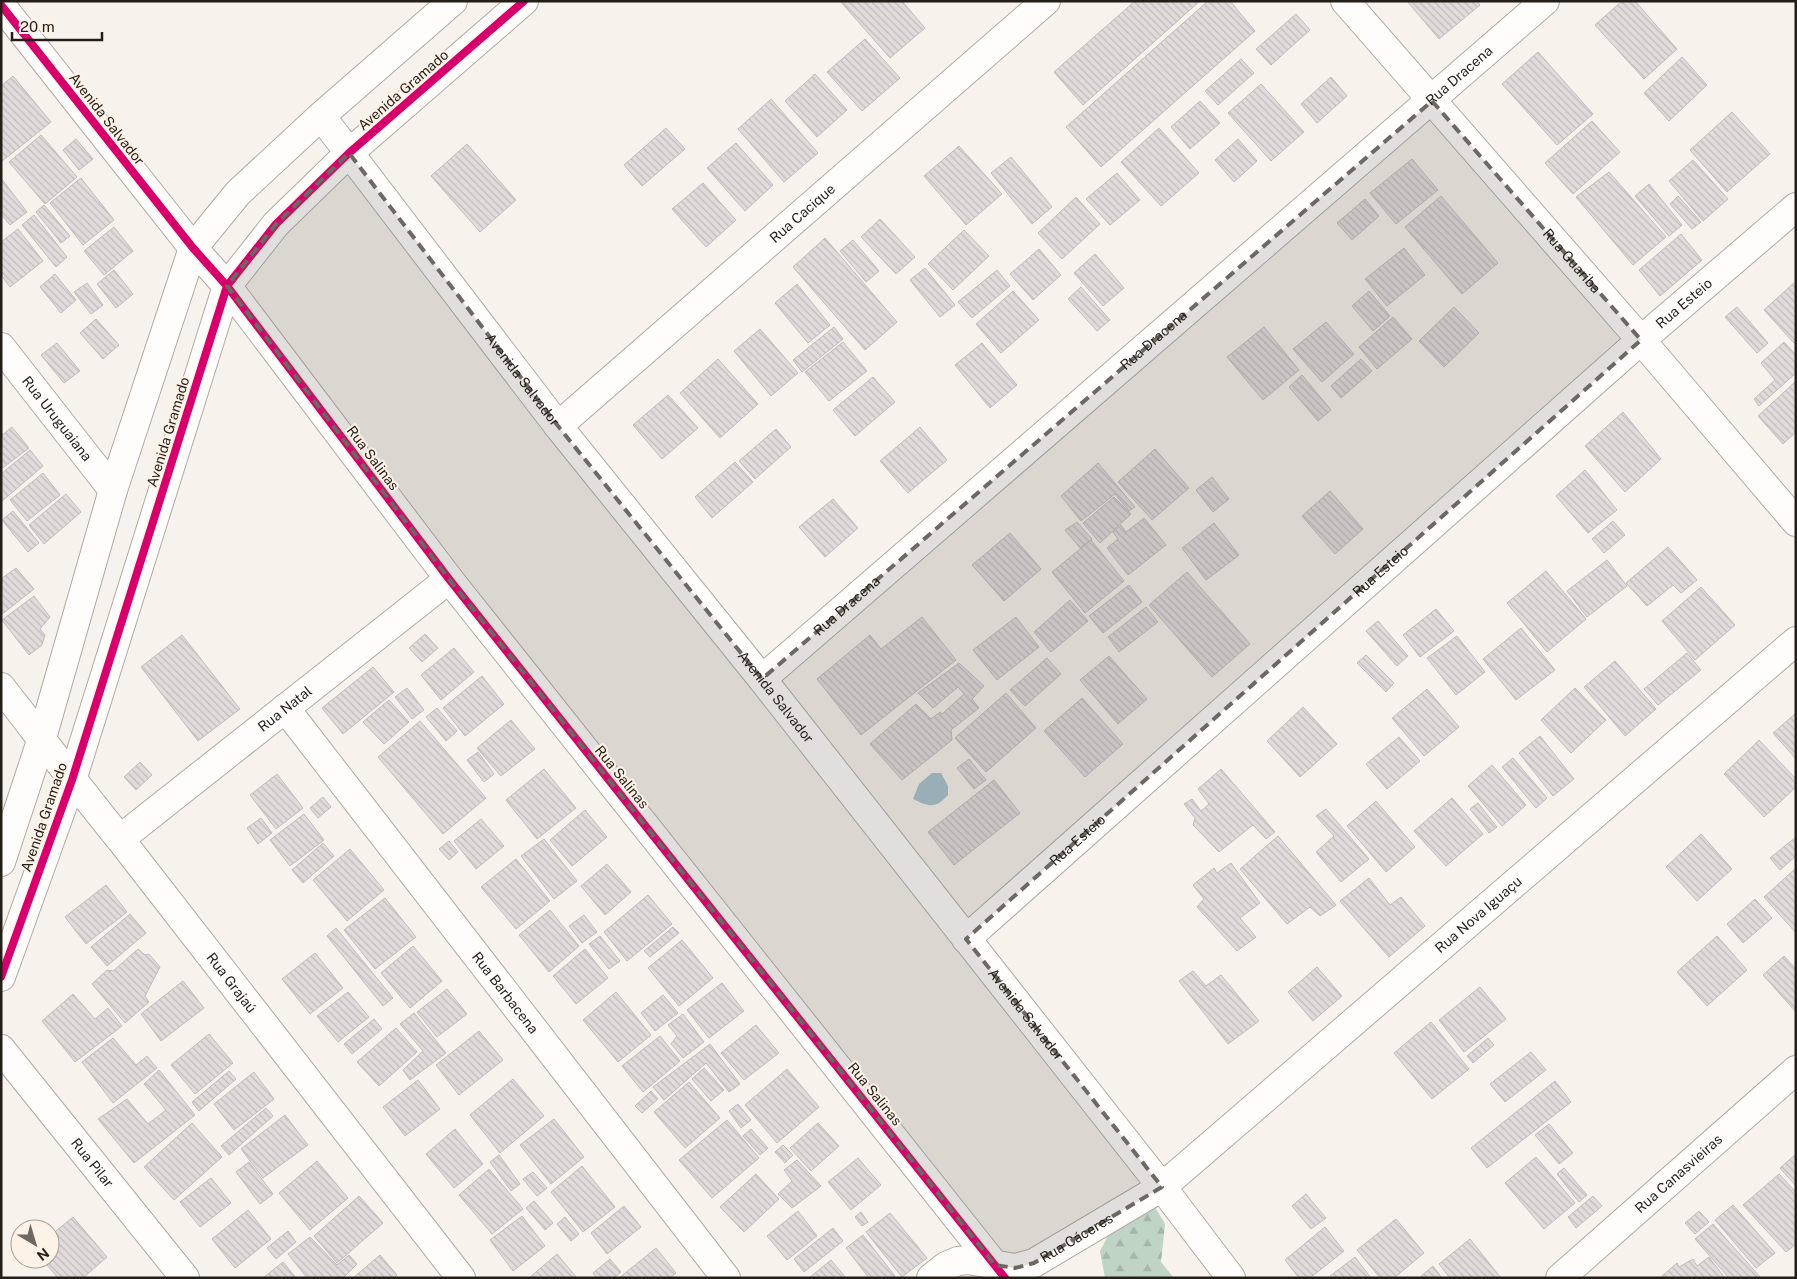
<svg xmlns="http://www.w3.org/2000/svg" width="1797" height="1279" viewBox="0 0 1797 1279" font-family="'Public Sans',sans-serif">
<defs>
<pattern id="forest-firs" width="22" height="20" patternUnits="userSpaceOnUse" patternTransform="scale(1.25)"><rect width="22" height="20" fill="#c0d4c6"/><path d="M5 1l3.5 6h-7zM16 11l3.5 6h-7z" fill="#a5b6a9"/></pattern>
<pattern id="building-back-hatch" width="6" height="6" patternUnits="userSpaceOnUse" patternTransform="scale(1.25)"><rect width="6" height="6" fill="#e1dbdc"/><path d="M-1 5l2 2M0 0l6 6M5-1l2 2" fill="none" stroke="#c1bcbc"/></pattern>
</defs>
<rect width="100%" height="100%" fill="#f8f2ec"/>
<path fill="url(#forest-firs)" d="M1155,1207L1165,1224L1161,1262L1174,1278H1105L1100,1251L1113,1226Z"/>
<path fill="#a5c0cc" d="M932,773H941L948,786V795C935,809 929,807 913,799L919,784Z"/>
<path fill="url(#building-back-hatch)" stroke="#c1bcbc" d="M840,1H902L925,28L890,58Z
M1135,1H1200L1083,105L1054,72Z
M1208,1H1230L1255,31L1101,167L1066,127Z
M1407,1H1477L1480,5L1439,39Z
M1622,1H1635L1677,49L1644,79L1595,25Z
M1296,14L1310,30L1271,65L1256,49Z
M865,39L900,78L862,111L827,72Z
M1538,52L1593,114L1557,145L1502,84Z
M1682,57L1707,85L1669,121L1644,93Z
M1241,59L1254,73L1218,105L1205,91Z
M815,74L847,110L817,137L785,101Z
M13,76L51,122L1,162V86Z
M1331,77L1347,96L1317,123L1301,104Z
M1261,84L1304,132L1271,161L1228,113Z
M771,99L818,153L784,182L738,129Z
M1200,101L1220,123L1190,149L1171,127Z
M1732,112L1770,154L1727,192L1690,150Z
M1592,121L1620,152L1573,194L1545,163Z
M666,128L685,149L642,186L624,165Z
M1159,128L1199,173L1161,206L1121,162Z
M41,135L77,177L45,204L9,162Z
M76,139L93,159L79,170L63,150Z
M1238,139L1257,161L1234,182L1215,160Z
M736,143L773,185L745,211L707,168Z
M467,144L516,200L480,232L431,176Z
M959,146L1002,194L966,225L924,176Z
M1011,157L1052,207L1032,224L991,173Z
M1412,159L1438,190L1396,224L1370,193Z
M1693,160L1728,199L1703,221L1669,181Z
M1609,172L1666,237L1633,265L1576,197Z
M1117,173L1140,200L1110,225L1086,199Z
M1,178L27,212L10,225L1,214Z
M81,178L114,220L83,245L50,203Z
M703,183L736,220L706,247L672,209Z
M1649,184L1682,225L1669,236L1635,196Z
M1441,196L1498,263L1462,294L1405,227Z
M1678,196L1701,222L1692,229L1670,204Z
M1076,197L1100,224L1062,259L1038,233Z
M1365,199L1379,216L1352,240L1337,223Z
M44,205L70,236L61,243L36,212Z
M34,215L67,257L56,267L22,225Z
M880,219L915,257L896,274L861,237Z
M114,227L133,251L104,275L84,251Z
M18,229L43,261L10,287L1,275V242Z
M964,230L989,256L953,290L928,264Z
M1681,234L1702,260L1660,296L1639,270Z
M825,238L897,322L865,350L793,267Z
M853,240L879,271L866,282L840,251Z
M1404,248L1425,275L1387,306L1365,279Z
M1039,249L1061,275L1033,300L1010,274Z
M1095,254L1124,288L1103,306L1074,273Z
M925,268L955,305L940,317L910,280Z
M114,270L133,294L116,308L97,284Z
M997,270L1010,286L972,318L958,302Z
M55,274L76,300L61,313L40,287Z
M1796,281V341L1794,343L1764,310Z
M87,283L103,305L91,314L74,292Z
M797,284L830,325L808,343L775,303Z
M1081,287L1110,320L1097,331L1068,299Z
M1013,291L1039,320L1001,353L976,324Z
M1369,291L1390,316L1373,331L1352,306Z
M1454,307L1479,333L1444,367L1419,341Z
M1737,307L1768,343L1757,353L1725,317Z
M1393,317L1412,339L1377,369L1359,347Z
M96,319L119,345L103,359L80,333Z
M1326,322L1354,354L1322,382L1293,349Z
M834,327L843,339L802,372L793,360Z
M1264,327L1299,370L1263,400L1227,357Z
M760,329L798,373L771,396L734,351Z
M843,342L867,371L829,401L805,372Z
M1784,342L1796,355V373L1759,406L1754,399L1775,380L1761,363Z
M57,343L80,371L64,383L41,355Z
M982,343L1017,385L990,408L955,365Z
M718,359L758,404L720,438L680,393Z
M1361,359L1372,371L1341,398L1331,386Z
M1302,375L1331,410L1318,421L1289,387Z
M873,377L895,402L855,436L833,410Z
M1796,381V432L1783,444L1758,416Z
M668,395L698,428L662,459L633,425Z
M1623,412L1661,459L1625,492L1585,446Z
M12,427L29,448L1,469V436Z
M920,427L947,460L908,493L880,461Z
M776,429L791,447L755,479L739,461Z
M1155,449L1189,488L1152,520L1118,482Z
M30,450L43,466L1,502V474Z
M735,462L753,482L712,518L695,497Z
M1098,463L1135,507L1129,511L1115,494L1081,521L1061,496Z
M1585,470L1617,510L1588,533L1556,496Z
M43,473L60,495L27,521L10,500Z
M1212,477L1229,499L1213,512L1196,490Z
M1330,491L1363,529L1335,554L1302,516Z
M66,494L81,512L44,544L29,525Z
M1114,497L1131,514L1100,543L1083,523Z
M833,499L858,528L825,557L799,527Z
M13,511L39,543L28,552L2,520Z
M1144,518L1166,545L1128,575L1107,548L1118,539L1113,532L1121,525L1126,532Z
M1613,521L1625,535L1604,553L1592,539Z
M1077,522L1092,539L1080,548L1065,530Z
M1214,523L1239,555L1206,580L1182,548Z
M1010,533L1041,569L1004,601L972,565Z
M1091,540L1124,581L1085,613L1052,572Z
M1668,547L1697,580L1681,593L1673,585L1647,606L1626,583Z
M1607,560L1627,586L1587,617L1567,591Z
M16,568L34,589L1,615V579Z
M1546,571L1586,619L1547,652L1507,603Z
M1187,572L1250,644L1212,677L1149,605Z
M1129,585L1142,602L1103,633L1089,616Z
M1701,587L1735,625L1695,660L1662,621Z
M34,596L50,617L40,629L45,635L42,645L29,655L2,620Z
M1070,600L1088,621L1051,652L1034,632Z
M1146,607L1158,622L1119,652L1108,637Z
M1436,609L1454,631L1420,657L1403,635Z
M922,617L956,660L861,735L817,679L870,635L881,649Z
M1016,617L1039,647L997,680L973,650Z
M1378,621L1408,656L1397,666L1366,631Z
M1521,628L1555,670L1516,700L1483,659Z
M425,634L438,648L422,662L409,648Z
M182,635L240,709L198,741L141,667Z
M1457,636L1485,672L1456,695L1427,658Z
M454,648L474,672L441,700L421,675Z
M1687,653L1701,670L1658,705L1644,689Z
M1366,655L1394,683L1386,692L1357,663Z
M1109,656L1147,699L1118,724L1080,680Z
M1047,658L1061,674L1025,706L1010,690Z
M1615,661L1656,709L1625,736L1584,687Z
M959,663L984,686L972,699L979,708L951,730L952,740L902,780L870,744L916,704L931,719L940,712L942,714L964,694L958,687L933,708L918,693Z
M373,667L394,692L343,734L322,708Z
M482,676L504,704L465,736L443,708Z
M407,688L424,710L412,719L395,697Z
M1575,688L1606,720L1571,753L1541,720Z
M1427,689L1459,727L1424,756L1392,718Z
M1006,693L1036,728L986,772L955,738Z
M1082,698L1123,744L1085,777L1044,731Z
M389,700L409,722L384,744L363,722Z
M1303,707L1337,744L1300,777L1267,741Z
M437,708L457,731L446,741L426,717Z
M1796,713V759L1773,733Z
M511,720L535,749L501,776L477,748Z
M420,721L486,798L443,834L378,757Z
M1540,736L1574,779L1553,796L1519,753Z
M1399,737L1420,761L1387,789L1366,764Z
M1759,740L1796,779V787L1764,817L1724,774Z
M478,752L494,774L484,782L467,760Z
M1513,758L1547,798L1536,808L1502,767Z
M969,759L986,780L974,789L957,768Z
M140,762L152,775L136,790L124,777Z
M1492,765L1526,805L1502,826L1468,786Z
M544,769L576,808L537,839L506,800Z
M1221,769L1275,832L1266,839L1253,825L1219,852L1193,825L1195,818L1184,804L1192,799L1201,811L1209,804L1198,789Z
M277,774L303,808L276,829L250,795Z
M994,780L1020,813L954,865L928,832Z
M323,797L331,807L318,818L310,808Z
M1452,798L1483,834L1446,866L1414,831Z
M1376,801L1415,847L1386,872L1347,826Z
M1478,803L1497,827L1489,833L1470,809Z
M1326,809L1369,859L1341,882L1316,852L1334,836L1316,816Z
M585,810L607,837L572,866L550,840Z
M304,814L324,840L290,866L270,840Z
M261,818L272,833L258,844L247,828Z
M481,819L504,846L476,869L454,841Z
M1701,834L1732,869L1697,901L1666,867Z
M1278,836L1336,905L1320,916L1310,907L1287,924L1240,869Z
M1796,837V856L1780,870L1770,858Z
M544,839L577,881L554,899L521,856Z
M449,841L458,852L449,860L439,849Z
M323,843L334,856L303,883L292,870Z
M350,849L384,890L347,921L313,880Z
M516,859L550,901L516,929L481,887Z
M1231,863L1260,903L1240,918L1256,937L1237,951L1197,907L1204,899L1193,885L1214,868L1217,873Z
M607,864L631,892L605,915L581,886Z
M1796,868V933L1764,897Z
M1369,878L1390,905L1401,897L1425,926L1389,957L1340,901Z
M106,885L127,912L86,944L65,917Z
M648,895L672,924L627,961L604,932Z
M385,898L416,937L375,969L344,930Z
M1755,899L1772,918L1743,943L1727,924Z
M550,910L579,946L549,972L519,935Z
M130,914L146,933L107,966L91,947Z
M584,915L597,932L582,943L569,926Z
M673,927L679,933L650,957L644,951Z
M336,928L393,998L383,1006L327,936Z
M600,936L620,961L609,969L589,944Z
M1717,936L1747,970L1707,1006L1677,972Z
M682,940L713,978L679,1006L648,968Z
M413,946L442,981L410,1008L381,973Z
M138,949L145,955L149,954L160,967L145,996L149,1002L125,1023L92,984L107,970L113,971Z
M585,949L608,978L576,1004L553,976Z
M315,953L343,988L310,1014L282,979Z
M1784,956L1796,969V1012L1763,975Z
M1317,967L1342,996L1313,1021L1288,992Z
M1193,971L1206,986L1221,975L1259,1021L1228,1044L1179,981Z
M183,981L204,1008L161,1041L141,1014Z
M722,983L744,1011L709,1038L687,1010Z
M1480,987L1506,1019L1464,1052L1439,1020Z
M447,989L467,1014L437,1037L417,1012Z
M348,992L369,1017L338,1042L317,1016Z
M616,992L651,1035L618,1062L583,1020Z
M73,994L95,1019L108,1008L122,1026L75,1062L42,1021Z
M663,995L678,1013L655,1031L641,1013Z
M414,1013L446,1053L410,1080L403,1070L423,1051L400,1024Z
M683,1014L704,1042L683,1058L671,1044L677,1036L668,1025Z
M374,1019L382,1029L352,1054L344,1044Z
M1431,1022L1469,1069L1432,1099L1394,1053Z
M756,1025L779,1053L744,1080L721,1053Z
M396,1028L417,1052L379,1086L357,1062Z
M479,1031L503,1060L459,1095L436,1065Z
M209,1034L233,1063L195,1094L171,1065Z
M660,1036L680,1061L643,1092L622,1066Z
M113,1038L136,1065L147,1056L157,1068L113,1103L82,1062Z
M1488,1038L1494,1045L1473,1063L1467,1056Z
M710,1044L740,1084L729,1092L706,1063L664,1100L653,1087Z
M1531,1052L1546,1070L1505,1102L1490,1084Z
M704,1068L724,1090L711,1101L692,1079Z
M787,1069L819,1107L777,1143L745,1105Z
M159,1070L195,1115L134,1163L98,1119L127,1099L148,1124L166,1110L144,1084Z
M229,1071L236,1079L199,1111L192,1102Z
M254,1072L274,1099L234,1130L214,1104Z
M513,1079L544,1116L500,1153L470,1115Z
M418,1080L440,1109L405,1136L383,1107Z
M1555,1081L1571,1102L1487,1168L1471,1148Z
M689,1082L720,1118L685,1148L654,1112Z
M651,1091L658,1099L642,1113L635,1106Z
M738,1104L751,1120L741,1128L729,1111Z
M266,1108L273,1116L229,1155L221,1146Z
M285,1115L308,1145L263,1178L241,1149Z
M554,1119L584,1157L551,1184L520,1145Z
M727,1120L759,1158L712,1198L679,1160Z
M192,1123L222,1157L174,1200L144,1167Z
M818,1123L839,1146L811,1171L790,1148Z
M1549,1124L1573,1153L1559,1164L1535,1135Z
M455,1129L483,1164L454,1188L426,1154Z
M751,1129L768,1148L760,1155L743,1136Z
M783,1145L793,1155L785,1163L775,1152Z
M1796,1154V1186L1780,1168Z
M499,1155L520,1184L511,1191L490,1162Z
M1536,1157L1575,1203L1544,1229L1505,1183Z
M858,1158L881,1185L851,1210L828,1182Z
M797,1160L821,1186L792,1208L778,1194L792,1181L784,1170Z
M317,1161L348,1198L310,1230L279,1193Z
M249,1162L273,1194L260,1204L236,1172Z
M582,1166L615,1207L583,1232L551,1192Z
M1564,1168L1587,1195L1579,1202L1557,1174Z
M489,1169L523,1209L492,1234L459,1195Z
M533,1172L547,1188L537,1196L523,1179Z
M756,1174L779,1199L744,1232L720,1207Z
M1779,1174L1796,1192V1244L1786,1252L1743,1205Z
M211,1178L231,1203L200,1227L180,1202Z
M1306,1194L1326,1218L1311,1229L1292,1206Z
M359,1196L383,1223L337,1263L314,1236Z
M1593,1196L1602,1206L1576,1228L1568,1217Z
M534,1201L553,1223L545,1230L526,1208Z
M1733,1205L1775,1253L1756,1268L1715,1220Z
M624,1206L641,1227L607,1254L591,1233Z
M248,1210L271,1239L235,1268L212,1239Z
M798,1211L817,1236L787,1260L767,1236Z
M1699,1211L1709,1222L1695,1234L1685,1223Z
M861,1212L868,1222L862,1226L855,1217Z
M890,1213L927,1258L902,1277L866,1232Z
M522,1216L545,1246L513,1271L490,1240Z
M73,1217L107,1257L83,1278H58L42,1259H50V1236Z
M565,1217L579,1234L571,1241L557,1224Z
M1396,1219L1424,1253L1394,1278H1380L1357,1250Z
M1713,1224L1761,1278H1729L1695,1239Z
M1325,1227L1344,1251L1310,1278H1299L1285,1260Z
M833,1228L843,1241L804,1272L794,1259Z
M288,1231L296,1242L276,1259L267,1248Z
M863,1235L895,1276L893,1278H869L846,1248Z
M310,1237L337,1265L349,1255L357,1264L343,1278H307L288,1254Z
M1470,1239L1501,1278H1450L1439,1264Z
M656,1248L676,1273L670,1278H619Z
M557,1254L577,1278H529Z
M380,1255L397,1275L394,1278H353Z
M1355,1257L1371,1278H1332L1330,1276Z
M1709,1257L1725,1278H1663L1662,1276L1677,1263L1679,1267L1693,1259L1697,1266Z
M610,1259L621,1272L614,1278H597L593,1273Z
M831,1260L846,1278H809Z
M283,1262L296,1278H263Z
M1433,1266L1442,1278H1419Z"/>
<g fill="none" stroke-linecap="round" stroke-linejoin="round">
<defs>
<g id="minor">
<path id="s1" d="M1345,1L1641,340L1796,522"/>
<path d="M1,5L193,248L227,286L449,579L1005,1278"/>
<path id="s2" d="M321,116L558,426L762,679L1162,1187L1231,1278"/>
<path id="s3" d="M1,347L113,490"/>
<path id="s4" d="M558,426L1046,1"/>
<path id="s5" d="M762,679L1545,1"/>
<path id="s6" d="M1,687C41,738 79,789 120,839L461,1278"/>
<path id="s7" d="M285,708L726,1278"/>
<path id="s8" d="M120,839L449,579"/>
<path id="s9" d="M966,939L1641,340L1796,207"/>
<path id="s10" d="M1,1049L185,1278"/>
<path id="s11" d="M931,1278L946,1266L958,1261L968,1260L1015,1268L1034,1263L1162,1187L1796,641"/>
<path id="s12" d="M1560,1278L1796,1070"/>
</g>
<path id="tertiary" d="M1,862L42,738L113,490L193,248L238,193L321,116L453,1
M1,977L72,780L227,286L276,224L349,153L524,1"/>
</defs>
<use href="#minor" stroke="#b0aaa4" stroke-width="30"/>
<use href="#tertiary" stroke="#b0aaa4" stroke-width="30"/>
<use href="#minor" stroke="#fefdfc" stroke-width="28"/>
<use href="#tertiary" stroke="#fefdfc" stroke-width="28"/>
<defs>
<path id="cycleway" d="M1,5L193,248L227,286L449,579L1005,1278
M1,977L72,780L227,286L276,224L349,153L524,1"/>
</defs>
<use href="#cycleway" stroke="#fdf2e7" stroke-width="11"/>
<use href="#cycleway" stroke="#d6006c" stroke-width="8"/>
</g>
<path fill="#6e6862" fill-opacity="0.2" stroke="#6e6862" stroke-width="4" stroke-dasharray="10 6" stroke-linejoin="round" d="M1432,101L1641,340L966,939L1162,1187L1034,1263L1015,1268L995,1265L449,579L227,286L276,224L349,153L558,426L762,679Z"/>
<g text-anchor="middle" stroke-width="4" stroke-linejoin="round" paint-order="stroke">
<g font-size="14" fill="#241e18" stroke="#fdf2e7">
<text dy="5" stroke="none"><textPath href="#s5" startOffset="922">Rua Dracena</textPath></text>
<text transform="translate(403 90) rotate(-41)" y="5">Avenida Gramado</text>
<text transform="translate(107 119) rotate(52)" y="5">Avenida Salvador</text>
<text dy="5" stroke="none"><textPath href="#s4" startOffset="324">Rua Cacique</textPath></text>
<text dy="5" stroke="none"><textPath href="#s1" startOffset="345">Rua Guariba</textPath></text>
<text dy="5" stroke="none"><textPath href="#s9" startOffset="959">Rua Esteio</textPath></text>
<text dy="5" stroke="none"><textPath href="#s5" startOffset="518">Rua Dracena</textPath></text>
<text dy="5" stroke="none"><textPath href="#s2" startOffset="332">Avenida Salvador</textPath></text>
<text dy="5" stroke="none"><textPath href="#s3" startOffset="91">Rua Uruguaiana</textPath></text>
<text transform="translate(168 432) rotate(-73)" y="5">Avenida Gramado</text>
<text transform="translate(373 458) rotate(53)" y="5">Rua Salinas</text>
<text dy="5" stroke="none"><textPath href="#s9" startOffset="554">Rua Esteio</textPath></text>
<text dy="5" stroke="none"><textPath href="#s5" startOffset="112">Rua Dracena</textPath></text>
<text dy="5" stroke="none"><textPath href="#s2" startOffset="738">Avenida Salvador</textPath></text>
<text dy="5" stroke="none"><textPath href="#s8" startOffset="210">Rua Natal</textPath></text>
<text transform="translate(622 777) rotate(51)" y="5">Rua Salinas</text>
<text transform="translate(44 817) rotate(-71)" y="5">Avenida Gramado</text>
<text dy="5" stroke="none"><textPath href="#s9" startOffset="149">Rua Esteio</textPath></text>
<text dy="5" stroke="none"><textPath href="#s11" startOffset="676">Rua Nova Iguaçu</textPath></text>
<text dy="5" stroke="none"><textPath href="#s6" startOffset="375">Rua Grajaú</textPath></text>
<text dy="5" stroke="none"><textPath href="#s7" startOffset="360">Rua Barbacena</textPath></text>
<text dy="5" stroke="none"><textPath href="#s2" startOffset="1142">Avenida Salvador</textPath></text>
<text transform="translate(875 1094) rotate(51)" y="5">Rua Salinas</text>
<text dy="5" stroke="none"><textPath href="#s10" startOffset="146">Rua Pilar</textPath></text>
<text dy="5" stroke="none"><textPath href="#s12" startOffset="158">Rua Canasvieiras</textPath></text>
<text dy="5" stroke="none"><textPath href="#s11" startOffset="159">Rua Cáceres</textPath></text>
</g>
</g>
<rect width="1797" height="1279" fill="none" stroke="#241e18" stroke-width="5"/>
<g transform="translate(35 1244) rotate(142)"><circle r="24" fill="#fdf2e7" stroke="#a69d94"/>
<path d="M0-4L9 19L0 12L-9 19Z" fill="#6e6862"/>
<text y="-8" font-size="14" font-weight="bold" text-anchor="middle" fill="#241e18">N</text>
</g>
<path d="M12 32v8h90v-8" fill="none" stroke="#241e18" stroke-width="2.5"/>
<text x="20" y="32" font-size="15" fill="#241e18" stroke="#fdf2e7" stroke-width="4" paint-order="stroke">20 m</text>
</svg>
